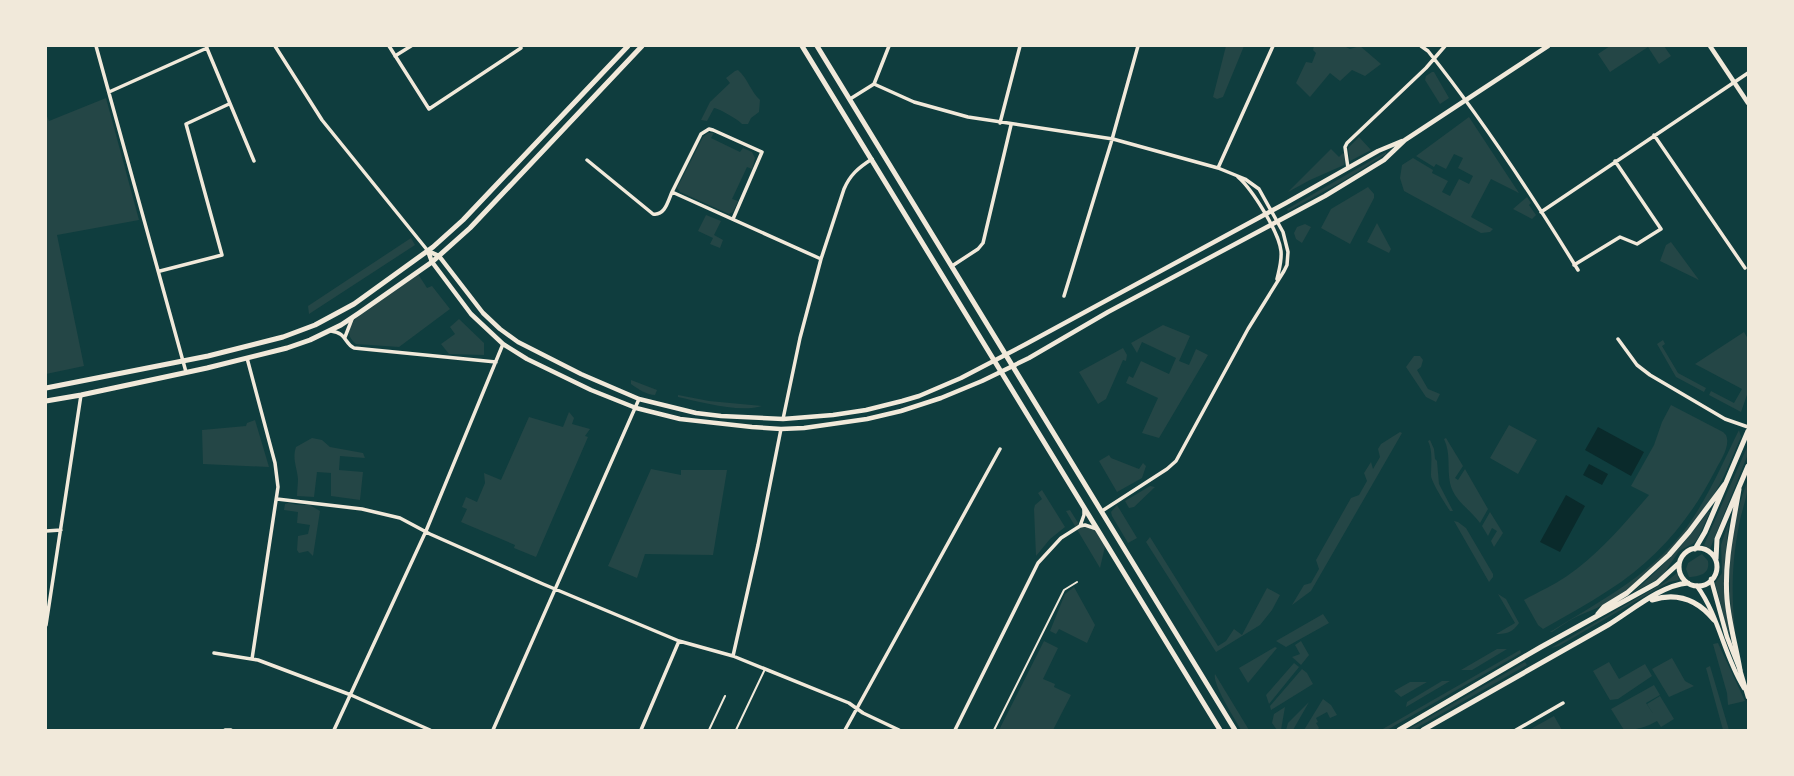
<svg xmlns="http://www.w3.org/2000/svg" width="1794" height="776" viewBox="0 0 1794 776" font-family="Barlow,sans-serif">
<rect width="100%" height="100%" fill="#0f3d3e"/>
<path fill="#244646" d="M1226,46H1244L1223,97L1217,99L1213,97Z
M1314,46H1344L1350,49L1360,46L1381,64L1365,76L1352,70L1340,81L1330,73L1310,97L1296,83L1306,62L1312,63L1316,53L1313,50Z
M1610,46H1664L1671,56L1659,64L1648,47L1610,72L1598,54Z
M738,70C748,79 751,92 760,100L759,112L751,118L748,124H742C739,120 720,109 714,108L707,121L701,120L710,102L730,83L726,78L735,71Z
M1432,72H1434L1449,98L1440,104L1425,80L1426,76Z
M106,98L139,220L57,235L84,366L46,374V114L49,121Z
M1469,117L1519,193L1491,179L1471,217L1493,229L1490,232L1481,233L1404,191L1400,178L1402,165L1413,158L1433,170L1432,173L1448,181L1442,192L1450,196L1459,179L1469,184L1473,176L1458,168L1463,158L1454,154L1446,169L1436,164L1434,167L1416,156Z
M708,133H714L711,138L740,152L743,148L752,152L755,158L752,169L747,167L732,199L738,201L733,212L729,214L680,192L677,188L703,137Z
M1359,137L1371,150L1350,161L1348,148Z
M1331,149L1339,157L1343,153L1344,154L1345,161L1344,165L1310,180L1288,192Z
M1386,152V154L1343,181L1288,211L1287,209Z
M1368,187L1374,194V198L1350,244L1321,228L1331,209Z
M1527,197L1531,203L1529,205L1536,215L1532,219L1513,209Z
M706,215L721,221L714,235L723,240L720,248L710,244L713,238L698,231Z
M1377,223L1391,249L1389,253L1367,242Z
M1305,224L1311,227L1302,243L1296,239L1294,233L1297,227Z
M411,238L415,245L309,314L308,306Z
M1671,242L1699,280L1660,261L1666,245Z
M418,274L427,288L432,286L450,309L399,347L356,344C346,336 348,329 355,319Z
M459,319L484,343V355L449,354L441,344L455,334L450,327Z
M1163,325L1190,336L1179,361L1189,365L1196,349L1208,355L1159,438L1142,433L1158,398L1126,383L1129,376L1133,378L1141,361L1169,374L1176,358L1142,342L1137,353L1131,343Z
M1744,332L1748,339V392L1741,412L1709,395L1711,391L1734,403L1742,389L1695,364Z
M1663,340L1665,344L1662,346L1678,373L1706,388L1704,392L1676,377L1657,344Z
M1123,348L1127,355L1126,361L1123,360L1106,399L1098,404L1079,372Z
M1414,356H1420L1423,360L1421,367L1417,370L1428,389L1440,394L1436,402L1426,397L1406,367Z
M631,380L657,390L655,395C647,395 638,389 631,384Z
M678,395L709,401L762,406C739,413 701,402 678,397Z
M1671,405L1723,432L1726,435C1731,446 1720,461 1715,471C1690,520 1655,561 1609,590C1588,604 1565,616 1543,629L1538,625L1524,600C1538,592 1554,585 1567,576C1599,554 1624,524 1649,495L1631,486L1654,445L1662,422Z
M569,412L574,418L572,424L590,429L585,436L588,437L536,557L514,548L515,545L461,522L467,509L462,507L466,497L477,502L485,483L484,473L501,480L529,417L563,427Z
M255,420L269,467L203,464L202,430L246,426L247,423Z
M1509,425L1537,440L1518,474L1490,458Z
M1739,430L1741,437C1735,450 1730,463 1724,476C1702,520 1665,561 1626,591C1611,602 1595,609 1578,616C1569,620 1560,627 1552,632H1550C1592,606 1638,582 1671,546C1702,513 1719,470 1739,430Z
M1400,432L1402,433L1311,591L1292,605L1304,585L1311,583L1319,569L1316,560L1351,498L1359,495L1367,481L1364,473L1371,462L1373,469L1380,457L1378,449L1381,444Z
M312,438L322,440L330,447L363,453L365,458L340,456L339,470L363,472L360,500L331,496V473L317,472L314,497L297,496C297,490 298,485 298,479C297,467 292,459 296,447Z
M1446,438L1463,466L1455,478L1458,480L1465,469L1488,509L1480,523C1470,509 1454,501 1450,483C1447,467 1451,454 1444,439Z
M1430,440L1434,449L1435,459L1437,461L1439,484L1453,511H1450C1445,503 1431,482 1431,475C1431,463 1433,451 1428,441Z
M1748,445V454L1710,549L1704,545Z
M1109,455L1111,458L1139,469L1143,463L1146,466L1142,478L1117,492L1099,461Z
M651,469L681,475V470H727L713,555L645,554L637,578L608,566Z
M1748,480C1748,498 1742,508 1739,525C1732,561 1731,593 1735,630H1734C1725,580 1729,527 1748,480Z
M1150,486L1155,487L1134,507L1129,508L1125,501Z
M1042,490L1065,527L1050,539L1036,556L1034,509L1035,505L1042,499L1038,493Z
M288,503L298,505H310L320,511L313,556L308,551L299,553L297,550L298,536L308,534L310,525L297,523L298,512L284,510L285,504Z
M1117,505L1137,538L1128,543L1112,516L1111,512Z
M1070,510L1080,526L1085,525L1098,529L1106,542L1100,568L1066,511Z
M1490,512L1503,533L1494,547L1491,541L1497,531L1492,528L1488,536L1482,526Z
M1708,512H1710L1698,538L1694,543L1679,551L1663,575L1653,582L1633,592C1662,568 1686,542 1708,512Z
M1454,521L1458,522L1466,528L1493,574V577L1489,582Z
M1729,521C1724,558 1724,595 1729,632H1728L1715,583L1722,573L1721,545Z
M1150,537L1218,646L1226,641L1234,629L1242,635L1267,588L1280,595L1272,610L1260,625L1216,652L1146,542Z
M1702,554L1708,561C1710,574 1700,576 1689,577L1686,569L1688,563Z
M1677,573L1679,580L1669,582L1559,646L1551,648L1667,581Z
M1074,587L1095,625L1087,643L1059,629L1056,634L1050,631L1065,594Z
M1498,594L1506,599L1519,623C1513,632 1507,634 1496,634L1515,623Z
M1323,614L1329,623L1286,647L1276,641Z
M1044,641L1058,648L1043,679L1055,684L1054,687L1071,695L1053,730H999Z
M1301,641L1309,655L1301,665L1292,657L1300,654L1295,645Z
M1718,643L1745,701L1728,705L1727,693L1713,644Z
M1275,647L1277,648L1248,683L1239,668Z
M1497,649H1507L1472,670H1461Z
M1520,650L1521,653L1387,730H1381Z
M1672,658L1685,681L1694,686L1669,697L1652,669Z
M1525,662L1527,665L1413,730H1407Z
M1609,662L1619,679L1645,664L1652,676L1618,699L1610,700L1593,671Z
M1294,663L1299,667L1269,704L1266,695Z
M1710,666L1729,730H1723L1706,668Z
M1302,669L1307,673L1313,684L1271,710L1270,706Z
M1215,674L1249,730H1241C1235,719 1212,684 1215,674Z
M1442,681H1450L1406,707L1407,702Z
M1410,682H1427L1401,697L1394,691Z
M1654,685L1660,695L1646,703L1654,715L1647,704L1660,696L1674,719L1661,727L1657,721C1647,727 1636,730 1624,730L1611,709Z
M1323,699L1331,705L1337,715L1330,718L1327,712L1316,718L1318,722L1316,723L1319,728L1317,730H1304Z
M1309,702L1293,730H1286L1288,723Z
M1285,707L1281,730H1277L1272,723L1274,714Z
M1554,716L1562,730H1529Z"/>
<path fill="#0a2a2b" d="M1598,427L1644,452L1631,476L1585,450Z
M1589,464L1608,474L1602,485L1583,475Z
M1566,495L1585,506L1560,552L1540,542Z"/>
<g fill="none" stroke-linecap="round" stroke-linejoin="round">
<path stroke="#f1e9da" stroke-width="2" d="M709,730L725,696
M736,730L765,669
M994,730L1064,590L1077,582"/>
<path stroke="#f1e9da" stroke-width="3.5" d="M96,46L186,372
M206,46L254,161
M275,46L322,120L428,251
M389,46L429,109L521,48
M1421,46L1428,51C1483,120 1532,195 1578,270
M395,56L411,46
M874,84L914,102L968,117L1113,139L1218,168L1245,179L1259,189L1283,232L1288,252L1287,265L1284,271L1248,329L1176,461L1167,469L1102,511
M109,92L207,48
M850,99L874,84L889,46
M1000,123L1020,46
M1654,135L1745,268
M587,160L653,214C665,216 668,201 672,192L821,259
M1218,168L1273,46
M1348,168L1345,147L1347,143L1426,68L1445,46
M1238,177C1252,189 1279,232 1281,251C1282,261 1279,270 1277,279
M672,192L701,134L709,129L713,130L762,152L733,219
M1541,212L1748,73
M1574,265L1620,237L1637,244L1661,229L1615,161
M952,266L978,249L983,243L1011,125
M160,271L222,255L186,124L229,104
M1064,296L1111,143L1138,46
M331,331C347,333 344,343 354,348L496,362
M345,337L352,319
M1618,339L1637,365L1650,375L1725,419L1748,427
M247,358L275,463L278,487L252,659
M783,419L800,338L821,259L844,189C850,175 858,168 872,159
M277,499L362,509L400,518L430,534L543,584L679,641L733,656L849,703L863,713L899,730
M1080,526L1084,515V508
M46,531L61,530
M46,625L81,395
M214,653L258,660L351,695L430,730
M733,656L758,545L781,429
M225,730H231
M334,730L426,531L503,344
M493,730L639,399
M641,730L679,641
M845,730L1000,449
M955,730L1038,563L1061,538L1080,526L1085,525L1097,529
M1516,730L1563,703"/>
<path stroke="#f1e9da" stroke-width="4.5" d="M1710,46L1748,103
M428,251L432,262L471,314L503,344L527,359L591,390L636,408L680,419L752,427L781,429L804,428L867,419L901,411L941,398L982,381L1029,358L1108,312L1325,196L1384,160L1405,140L1548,46
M428,251L439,256L483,313L500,329L518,342L581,374L639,399L696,413L721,416L783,419L833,415L866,410L902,401L919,396L961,378L1026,344L1286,203L1378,151L1402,141
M1711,579L1727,637L1740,670L1748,697
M1697,586C1719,616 1724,656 1744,688"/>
<path stroke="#f1e9da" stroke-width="5" d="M802,46L1220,730
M817,46L1235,730
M46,388L208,356L283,337L315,325L354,304L433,247L463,220L628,46
M46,401L81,395L207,368L287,348L310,340L341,325L359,313L432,262L470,228L642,46
M1739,489C1733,526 1724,561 1727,599C1729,623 1736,646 1740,670
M1679 567a19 19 0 1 1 38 0a19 19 0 1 1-38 0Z
M1695,549L1705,532L1748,431
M1716,559L1717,539L1748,466
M1652,600C1677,592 1697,599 1714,620
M1598,614L1604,607L1627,593L1669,555L1689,532L1725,484
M1399,730L1541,647L1657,583L1679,563
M1423,730C1485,695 1547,660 1608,625C1631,611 1661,585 1688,583"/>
</g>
<rect width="1794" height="776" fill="none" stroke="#f1e9da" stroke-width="94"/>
</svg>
